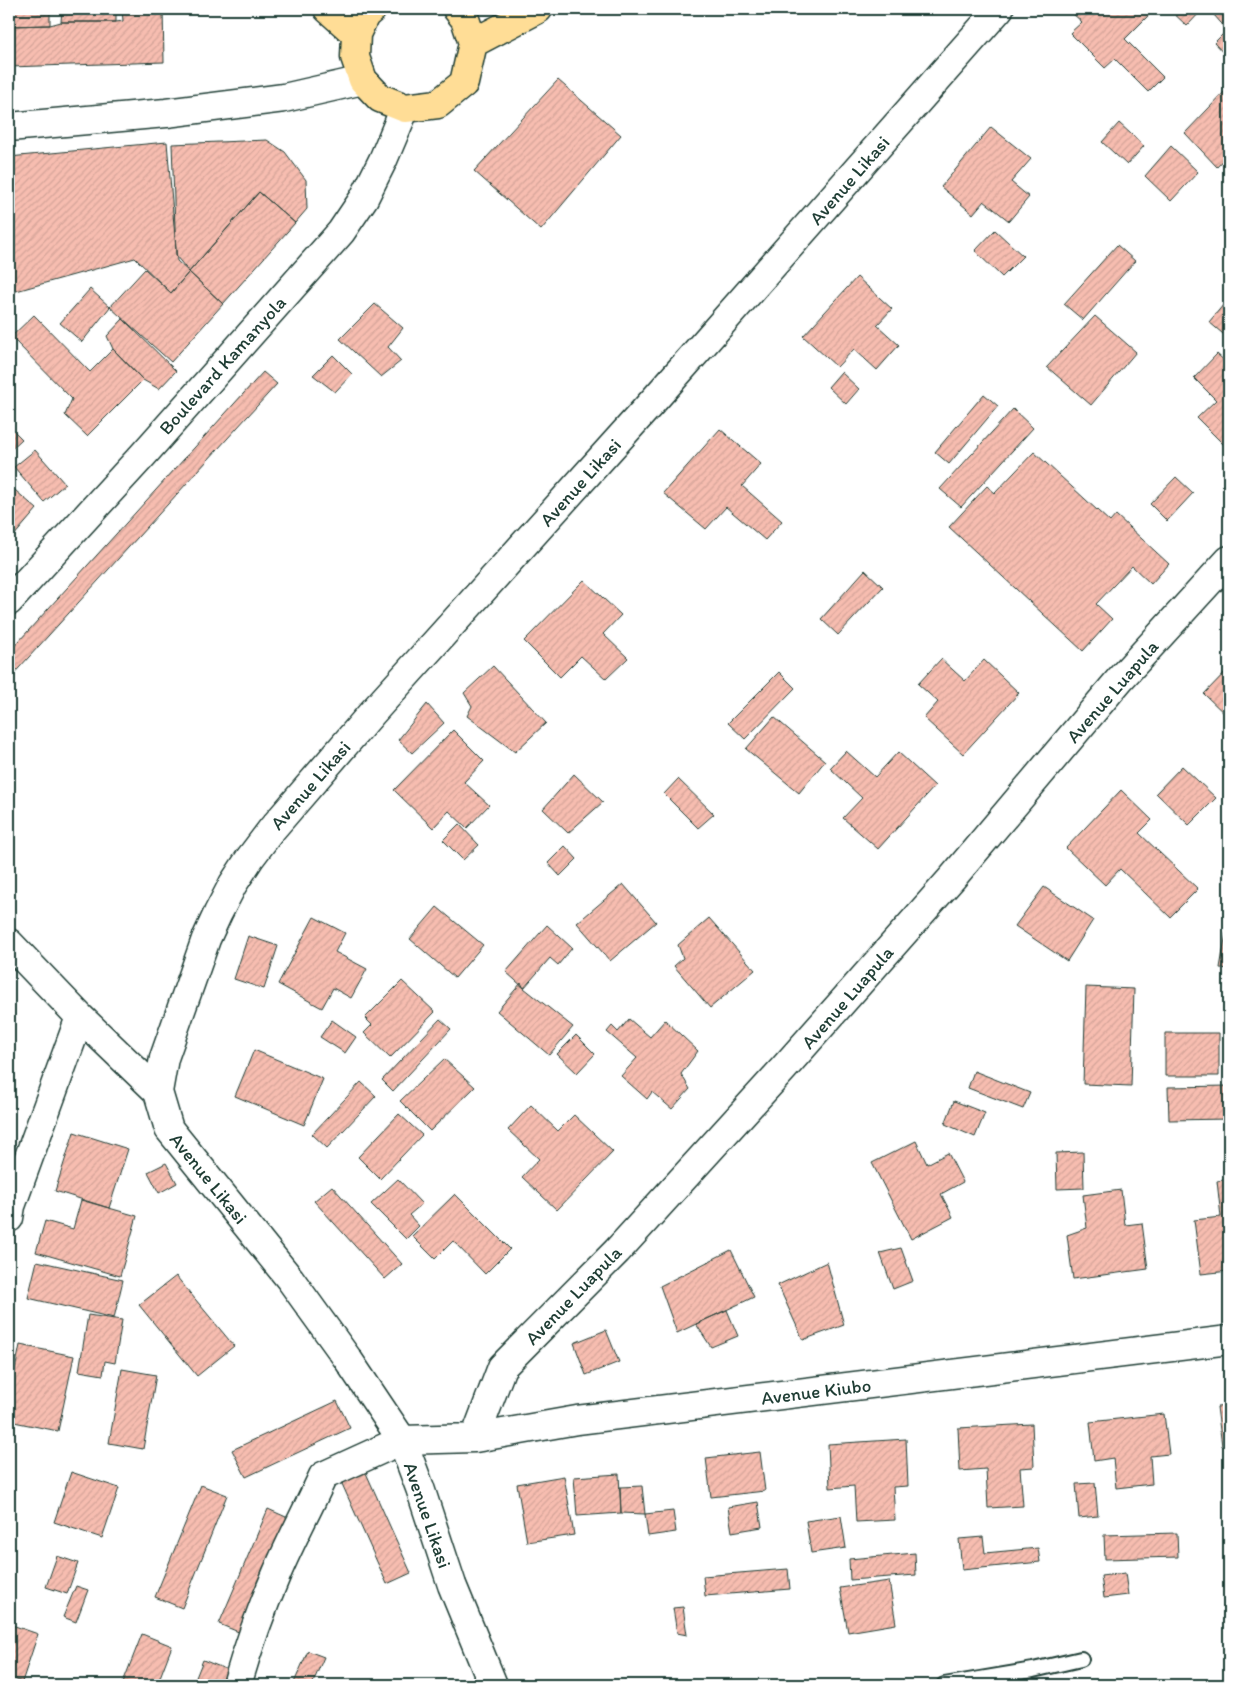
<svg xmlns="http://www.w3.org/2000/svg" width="1238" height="1694" viewBox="0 0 1238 1694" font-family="Itim,sans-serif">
<defs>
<pattern id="building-hatch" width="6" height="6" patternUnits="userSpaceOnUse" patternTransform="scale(1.25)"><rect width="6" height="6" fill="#f7bdb0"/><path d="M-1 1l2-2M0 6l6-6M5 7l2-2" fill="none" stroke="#d3a398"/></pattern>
</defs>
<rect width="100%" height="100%" fill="#fff"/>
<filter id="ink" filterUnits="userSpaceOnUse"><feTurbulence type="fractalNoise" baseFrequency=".02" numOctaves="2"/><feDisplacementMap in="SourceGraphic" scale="10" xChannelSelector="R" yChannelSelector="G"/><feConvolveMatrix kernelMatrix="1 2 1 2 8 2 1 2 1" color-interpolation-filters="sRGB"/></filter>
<g filter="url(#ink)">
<path fill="url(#building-hatch)" stroke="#1f3d34" d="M9,9H50V25L9,26Z
M62,9H116V22H61Z
M122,9H163L164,62L9,67V26L50,25L61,22H116L123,21Z
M1076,9H1155L1125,39L1163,77L1148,92L1115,59L1105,68L1070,33L1082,22L1072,13Z
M1169,9H1203L1187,26Z
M1220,9H1229V28L1227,30L1214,15Z
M1229,28V59L1214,43Z
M558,80L621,135L541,230L474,171Z
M1229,87V154L1217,167L1185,133Z
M1119,123L1144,146L1127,165L1102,142Z
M991,127L1031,159L1011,182L1029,197L1009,221L984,201L973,214L941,187Z
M267,140L285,152L306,180L307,209L295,223L259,192L189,272L176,256L172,144Z
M167,142L177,261L189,272L171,293L135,258L9,293V157Z
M1171,146L1198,172L1171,201L1145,176Z
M259,192L295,223L223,304L189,272Z
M995,230L1023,256L1002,277L975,251Z
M1117,245L1135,261L1083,320L1064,304Z
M145,269L171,293L189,272L223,304L171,362L110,307Z
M857,277L892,309L877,325L899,345L877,370L854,349L837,367L803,336Z
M90,289L110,307L82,342L60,323Z
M1229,298V339L1209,322Z
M375,304L403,328L388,347L401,361L381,377L340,339Z
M34,315L90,372L113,349L143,380L87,436L65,415L72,399L11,337Z
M1095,316L1136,352L1091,405L1047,367Z
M123,319L176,371L159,389L143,380L113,349L107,336Z
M1217,354L1229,365V448L1228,449L1197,418L1216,400L1194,378Z
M333,355L352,374L335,392L313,375Z
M263,372L277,384L9,679V652Z
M841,372L859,389L846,404L828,387Z
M984,394L998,406L949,464L935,452Z
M1013,409L1033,428L961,507L940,489Z
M9,426L22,439L9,451Z
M720,429L761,464L742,486L782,521L765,540L726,507L706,529L663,493Z
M35,450L65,484L44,502L14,467Z
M1034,452L1110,522L1116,515L1169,564L1151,584L1132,566L1096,604L1112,619L1083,651L949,527L987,486L995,493Z
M1176,477L1193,493L1167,521L1150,504Z
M9,485L37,509L13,537L9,534Z
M865,570L883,587L838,635L821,619Z
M584,580L621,615L603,634L628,658L606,679L581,656L560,677L524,641Z
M941,659L965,681L984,660L1019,693L963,754L924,718L938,702L918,684Z
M493,666L546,723L515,752L467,716L472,706L464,693Z
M1229,668V718L1204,694Z
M779,672L795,688L745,739L728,723Z
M427,704L444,723L412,753L398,740Z
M774,717L825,761L799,793L746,749Z
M453,730L484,761L464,782L489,805L467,828L449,811L433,828L394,790Z
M846,751L875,777L898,752L935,786L878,849L843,818L862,798L830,768Z
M1182,766L1216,798L1189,825L1156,793Z
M574,774L603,802L568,833L543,809Z
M678,779L714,814L698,828L664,794Z
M1121,790L1152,820L1139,833L1198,889L1170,917L1120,869L1105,885L1066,848Z
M459,824L479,845L463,860L443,840Z
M565,846L577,859L560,876L548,863Z
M623,884L656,922L610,961L577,923Z
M1044,887L1093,920L1067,961L1015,926Z
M437,907L483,945L455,978L410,939Z
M314,917L345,933L335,952L367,969L351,998L333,988L322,1008L278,984Z
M709,918L755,970L710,1008L674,966L683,958L678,945Z
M547,925L572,948L558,965L550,958L524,988L506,972Z
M1226,933H1229V969L1220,968Z
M248,936L278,946L264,989L234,979Z
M402,981L435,1012L390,1058L364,1033L372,1025L365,1018Z
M521,983L524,988L573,1027L549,1055L497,1011Z
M1086,987L1134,989L1131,1086L1083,1084Z
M440,1019L451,1029L393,1091L382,1080Z
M629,1019L650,1037L665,1020L698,1051L681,1074L690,1089L672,1109L652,1092L647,1099L621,1076L637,1058L607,1032L612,1026L618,1032Z
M332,1020L356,1037L345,1053L320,1037Z
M1165,1033H1219V1076H1165Z
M576,1035L595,1054L577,1073L557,1054Z
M254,1050L323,1079L304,1125L235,1096Z
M444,1059L475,1087L430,1131L400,1101Z
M974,1071L1030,1093L1023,1109L968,1088Z
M361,1082L376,1096L327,1148L312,1134Z
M1229,1086V1119L1169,1120L1168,1087Z
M954,1101L985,1113L975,1137L945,1124Z
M531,1105L558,1131L574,1115L613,1152L557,1210L522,1177L539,1159L508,1130Z
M399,1114L422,1135L380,1179L358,1157Z
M74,1132L128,1149L109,1208L55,1191Z
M916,1141L927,1164L948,1153L963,1182L941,1194L953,1217L911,1239L872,1163Z
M1083,1152L1084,1188L1057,1189L1056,1153Z
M166,1163L177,1183L159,1193L148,1172Z
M398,1179L422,1204L409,1215L419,1226L406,1239L371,1204Z
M1229,1179V1271L1201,1274L1194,1220L1221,1217L1217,1181Z
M332,1186L402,1264L385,1279L314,1201Z
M1121,1190L1125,1225L1142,1223L1148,1269L1073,1279L1067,1235L1087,1228L1083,1195Z
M455,1194L510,1249L485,1274L453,1241L435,1259L412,1236Z
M81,1200L137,1216L120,1276L36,1252L45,1221L73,1229Z
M901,1248L913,1281L893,1289L880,1253Z
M731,1250L754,1297L677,1333L660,1286Z
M37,1261L123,1280L114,1318L28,1298Z
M827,1262L844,1325L803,1340L778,1285Z
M176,1276L234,1346L197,1376L139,1305Z
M727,1310L738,1336L711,1347L696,1324Z
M88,1315L122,1320L115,1363L105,1361L103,1375L79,1371Z
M606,1330L619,1362L586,1375L574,1343Z
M20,1345L74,1356L58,1431L9,1421V1400Z
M122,1369L156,1375L143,1449L109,1443Z
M337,1401L350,1428L246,1477L232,1450Z
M1229,1406V1445L1222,1446L1217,1407Z
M1164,1414L1169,1454L1150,1456L1152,1484L1116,1488L1113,1458L1094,1461L1090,1422Z
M1032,1424L1034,1467L1020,1468L1023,1506L988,1508L986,1469L960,1471L958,1428Z
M906,1439L908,1486L893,1487L895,1520L856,1522L854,1486L830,1488L828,1444Z
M760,1452L765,1491L711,1497L706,1458Z
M362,1464L411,1573L387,1584L338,1475Z
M71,1472L119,1488L102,1538L54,1522Z
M619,1474L621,1513L577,1516L574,1477Z
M564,1476L574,1535L527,1542L517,1484Z
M1095,1483L1098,1516L1079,1518L1076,1484Z
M201,1485L227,1495L182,1608L155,1597Z
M642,1486L645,1514L621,1513L620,1487Z
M758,1502L762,1527L732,1532L728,1507Z
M268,1509L295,1521L246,1635L219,1624Z
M673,1511L676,1532L648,1536L645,1514Z
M841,1516L846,1548L811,1553L806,1521Z
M1177,1533L1178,1557L1105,1559L1104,1535Z
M983,1537L985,1553L1038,1548L1040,1562L962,1570L959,1539Z
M915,1553L916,1575L850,1580L849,1559Z
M57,1556L78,1563L67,1594L46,1587Z
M788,1569L790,1589L705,1596L703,1576Z
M1125,1573L1128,1595L1104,1598L1101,1576Z
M889,1581L896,1624L848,1632L840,1588Z
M76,1586L88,1590L76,1622L63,1617Z
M683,1607L687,1635L677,1633L673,1608Z
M9,1624L38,1634L22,1682L9,1677Z
M142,1634L172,1646L157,1685H122Z
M308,1651L324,1657L312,1685H293Z
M203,1660L233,1672L228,1685H193Z
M1193,1680V1685H1159Z"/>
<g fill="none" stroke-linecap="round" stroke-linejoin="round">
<defs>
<path id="service" d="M944,1685L1033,1670L1081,1659"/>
<path id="minor" d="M9,601L143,455L341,232L364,198L383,160L405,108
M9,943L80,1017L158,1092
M9,1218L11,1206L80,1017
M475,1438L502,1367L617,1251L784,1068L953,877L1120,679L1229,560
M237,1685C248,1647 261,1610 277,1573C291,1540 308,1509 323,1476L402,1440L475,1438L577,1420L1229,1340
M493,1685L452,1585L420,1488L402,1440L347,1358L290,1279L169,1129L158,1092L164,1058L206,939L218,913L233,884L250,858L272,829L372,713L654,400L999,9"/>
<path id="secondary" d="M9,127L166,113L284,98L363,80"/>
<path id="trunk" d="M328,9L356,34
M372,9L365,15L356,34L355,57L363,80L380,98L405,108L438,104L464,83L473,43L465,19L457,9
M473,43L538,9"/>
</defs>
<use href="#service" stroke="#1f3d34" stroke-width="18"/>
<use href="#minor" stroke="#1f3d34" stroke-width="31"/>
<use href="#secondary" stroke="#1f3d34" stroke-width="31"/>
<use href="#trunk" stroke="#1f3d34" stroke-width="31"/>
<use href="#service" stroke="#fff" stroke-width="14"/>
<use href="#minor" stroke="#fff" stroke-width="28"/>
<use href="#secondary" stroke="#fff" stroke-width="28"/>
<use href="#trunk" stroke="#ffdd96" stroke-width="28"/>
</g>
</g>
<g text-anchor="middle" stroke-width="4.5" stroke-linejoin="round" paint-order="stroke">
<g font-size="19" fill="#1f3d34" stroke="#fff">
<text transform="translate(849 180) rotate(-49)" y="7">Avenue Likasi</text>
<text transform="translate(222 365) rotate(-48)" y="7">Boulevard Kamanyola</text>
<text transform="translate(580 482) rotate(-48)" y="7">Avenue Likasi</text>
<text transform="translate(1112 691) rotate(-49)" y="7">Avenue Luapula</text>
<text transform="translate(310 785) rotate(-49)" y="7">Avenue Likasi</text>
<text transform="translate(847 997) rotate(-49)" y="7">Avenue Luapula</text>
<text transform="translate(209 1178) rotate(51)" y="7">Avenue Likasi</text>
<text transform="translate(573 1295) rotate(-46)" y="7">Avenue Luapula</text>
<text transform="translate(816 1391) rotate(-7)" y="7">Avenue Kiubo</text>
<text transform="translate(428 1515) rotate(71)" y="7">Avenue Likasi</text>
</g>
</g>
<rect width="1238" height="1694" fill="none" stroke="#fff" stroke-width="30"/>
<rect x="15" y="15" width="1208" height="1664" fill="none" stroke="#1f3d34" stroke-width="2" filter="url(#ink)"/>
</svg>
